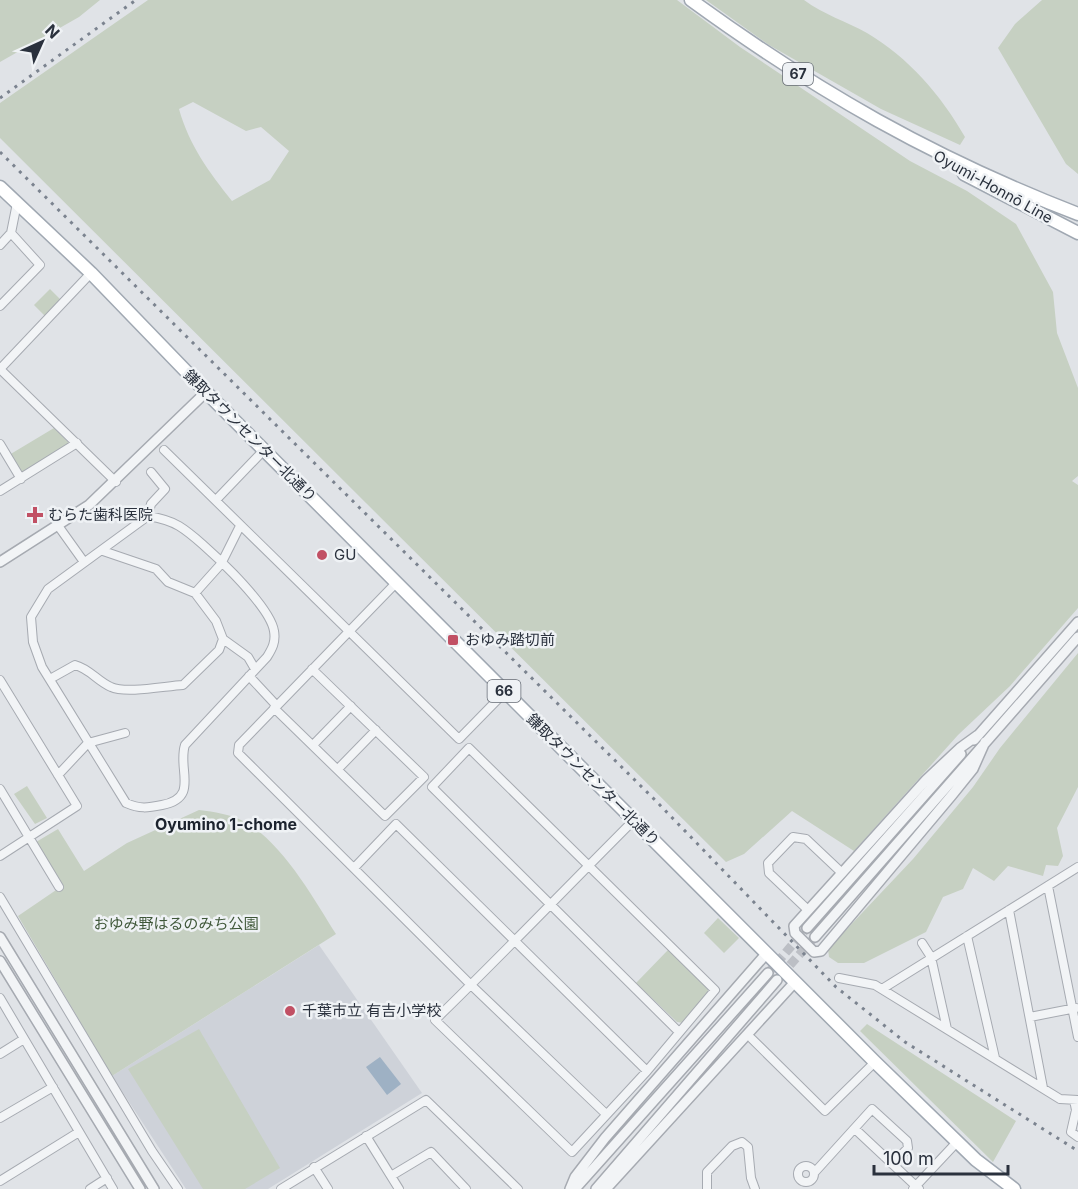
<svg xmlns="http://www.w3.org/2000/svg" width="1078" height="1189" viewBox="0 0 1078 1189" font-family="Inter,'Noto Sans JP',sans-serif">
<rect width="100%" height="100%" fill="#e0e3e7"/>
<path fill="#ced2d9" d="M319,945L422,1093L268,1189H186L112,1076Z"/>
<path fill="#c6d0c2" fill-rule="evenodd" d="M0,0H100L79,17L0,62Z
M148,0H677L740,47L910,161L967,191L1016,224L1053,292L1057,333L1078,388V476L1072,481L1078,485V608L1010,686L958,735L854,851L792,811L744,854L726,862L0,138V103ZM193,102L246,131L261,127L289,151L270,180L232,201C209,172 189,145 179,109Z
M706,0H804C824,15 846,21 867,33C908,57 941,95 965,137L960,145L881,109L769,45Z
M1042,0H1078V174L1066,164L998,48L1015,24Z
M50,289L63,302L47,318L34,305Z
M54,428L68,442V445L23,473L9,455Z
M1078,653V787L1057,828L1063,856L1058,866L1046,865L1043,876L1008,866L994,881L973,868L963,889L943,897L926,932L864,963H838L829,957L828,949L913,859L973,787L1000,748Z
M27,786L47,818L35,824L14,794Z
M199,810C215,812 229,814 243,821C281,840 314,899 336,934L112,1076L18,916L62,886L36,842L58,829L84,871L127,843Z
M718,918L739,938L724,953L704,933Z
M668,950L708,989V993L683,1023L677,1022L636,983Z
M867,1024L1016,1121L993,1162L860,1031Z
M199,1029L280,1168L245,1189H203L128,1069Z"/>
<path fill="#9eb1c4" d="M380,1057L401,1084L387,1095L366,1067Z"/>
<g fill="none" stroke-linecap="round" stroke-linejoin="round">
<path stroke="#bcbfc5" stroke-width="9" stroke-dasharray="9 4.5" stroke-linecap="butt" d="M768,973L807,928
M781,975L815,937"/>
<defs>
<path id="minor" d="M0,245L11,233L17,203
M0,306L40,265L11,233
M0,369L116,482
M0,369L91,273
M0,444L21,479
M164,450L459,739L505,692
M0,491L77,443
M216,500L264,450
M148,516C160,518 169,520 179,526C202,540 270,605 274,631C276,642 272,649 267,657L185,745C177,769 200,798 162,805C147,808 140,809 126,803L42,667L33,642L31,617L48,589Z
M148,516L151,504L165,489L151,472
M59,527L84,562
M396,583L239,745L238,753L471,985L606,1114
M195,593L221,564L240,526
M223,639L248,657L255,669
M249,676L276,705
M50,679L75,665C90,669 97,681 111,687C126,694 165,686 183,685L219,650L223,639L216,621L195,593L168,582L156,569L103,551
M0,680L77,806L0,856
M274,708L385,816L424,777L312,669
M313,745L351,706
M338,769L376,730
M58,775L88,743L125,733
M0,789L59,887
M633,821C567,887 502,955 435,1020L572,1152L647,1071L715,990L469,748L432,787L679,1032
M354,868L396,824L647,1071
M1048,886L1078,1037
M0,897L152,1151L178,1189
M808,910L769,873L768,863L793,837L806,839L842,873
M1009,910L1043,1088
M967,936L995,1058
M922,943L931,957L947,1029
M839,978L875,985L1060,1099L1078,1100
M882,989L1078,867
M0,998L113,1189
M1030,1017L1076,1008
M752,1039L825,1111L875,1062
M0,1054L24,1039
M1074,1100L1076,1110L1071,1132L1078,1137
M0,1118L53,1087
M855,1129L919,1189
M366,1136L399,1189
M798 1174a8 8 0 1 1 16 0a8 8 0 1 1-16 0Z
M314,1167L328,1189
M814,1173L872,1109L907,1141L908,1148L892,1164
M391,1176L431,1152L466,1189
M0,1181L79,1132
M90,1189L107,1178
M281,1189L426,1100L518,1189
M707,1189V1172L732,1146L742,1142L748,1147L751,1178L755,1189
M913,1189L957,1142"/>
<path id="tertiary" d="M0,562L89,505L206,392
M978,735L960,748L926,780L794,926L795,933L814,952L821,951L952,795L973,769L985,742
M974,740L1078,622
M807,928L961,754
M0,937L154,1189
M815,937L1078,637
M0,961L140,1189
M570,1189L575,1177L605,1138L766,954
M575,1189L768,973
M596,1189L777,980
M606,1189L795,982"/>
<path id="primary" d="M691,0C816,91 933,158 1078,214
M964,174L1078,233
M0,187L91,273L206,392L875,1062L976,1160L1014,1189"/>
</defs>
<use href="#minor" stroke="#a6aab1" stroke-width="10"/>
<use href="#tertiary" stroke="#a6aab1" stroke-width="12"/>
<use href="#primary" stroke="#a0a8b2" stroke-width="15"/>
<use href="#minor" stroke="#f2f4f6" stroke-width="8"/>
<use href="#tertiary" stroke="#f2f4f6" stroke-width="9"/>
<use href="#primary" stroke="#fff" stroke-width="12"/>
<path stroke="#7b838f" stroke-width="3" stroke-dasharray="3 6" stroke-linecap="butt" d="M0,98L136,0
M0,152L656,801L836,987L905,1042L1078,1151"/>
</g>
<g fill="#c15064" stroke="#eff2f5" stroke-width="2">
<path d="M32 506h6v6h6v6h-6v6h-6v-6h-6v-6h6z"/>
<circle cx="322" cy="555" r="6"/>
<rect x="447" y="634" width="12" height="12" rx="3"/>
<circle cx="290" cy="1011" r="6"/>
</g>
<g text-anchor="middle" stroke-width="5" stroke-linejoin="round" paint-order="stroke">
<g fill="#eff2f5" stroke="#656b74" stroke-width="1.5">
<rect x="783" y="63" width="30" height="22" rx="4.5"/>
<rect x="487.5" y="680" width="33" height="22" rx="4.5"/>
</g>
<g font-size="14" font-weight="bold" fill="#2a313d">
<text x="798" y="79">67</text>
<text x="504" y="696">66</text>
</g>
<g font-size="15" fill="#2a313d" stroke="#eff2f5">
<text transform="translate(993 187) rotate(29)" y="5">Oyumi-Honnō Line</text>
<text transform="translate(250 436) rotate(45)" y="5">鎌取タウンセンター北通り</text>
<text transform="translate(593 780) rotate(45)" y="5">鎌取タウンセンター北通り</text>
</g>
<g font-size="15" fill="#2a313d" stroke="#eff2f5" text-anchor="start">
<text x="48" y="520">むらた歯科医院</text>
<text x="334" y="560">GU</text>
<text x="465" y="645">おゆみ踏切前</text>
<text x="302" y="1016">千葉市立 有吉小学校</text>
</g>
<g font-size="15" fill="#3f5739" stroke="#eff2f5">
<text x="176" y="929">おゆみ野はるのみち公園</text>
</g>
<g font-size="16" font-weight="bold" fill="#1c232e" stroke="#eff2f5">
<text x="226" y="830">Oyumino 1-chome</text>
</g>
</g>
<g transform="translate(42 42) rotate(45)" stroke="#eff2f5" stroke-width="4.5" paint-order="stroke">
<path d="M0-4.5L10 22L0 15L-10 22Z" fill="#2a313d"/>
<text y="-9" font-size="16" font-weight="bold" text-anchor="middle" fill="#2a313d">N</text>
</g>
<path d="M874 1165v9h134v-9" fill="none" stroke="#2a313d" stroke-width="3"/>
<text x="883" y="1165" font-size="18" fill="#2a313d" stroke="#eff2f5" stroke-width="4.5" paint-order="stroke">100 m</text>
</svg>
